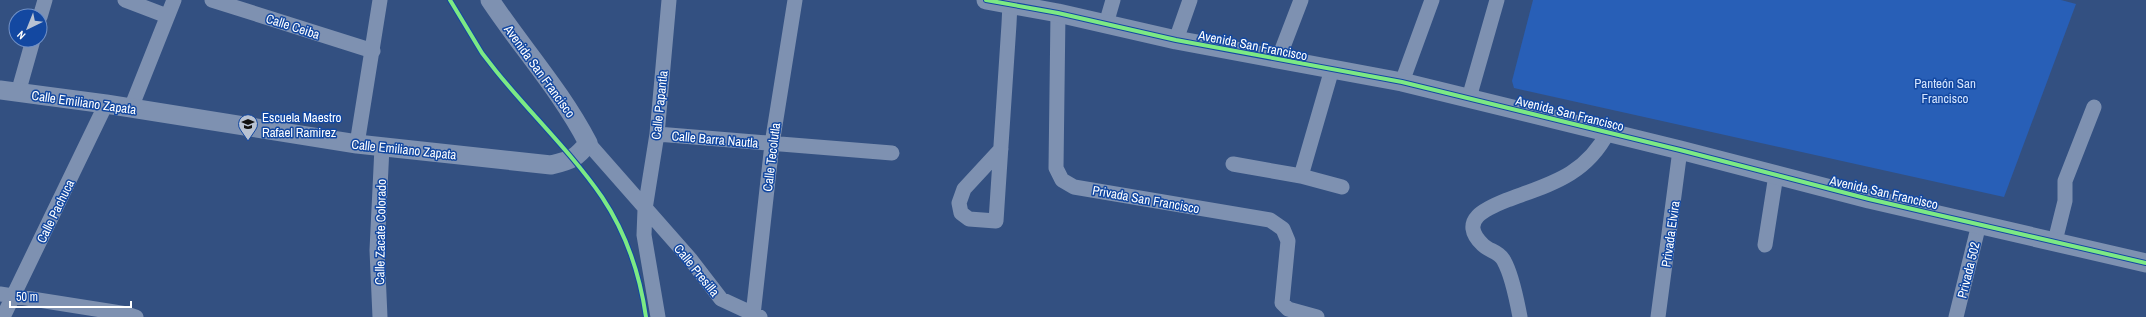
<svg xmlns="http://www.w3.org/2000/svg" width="2146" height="317" viewBox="0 0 2146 317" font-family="'Archivo Narrow',sans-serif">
<rect width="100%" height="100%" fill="#335081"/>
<path fill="#285fb7" d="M1533,0H2061L2076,4L2004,197L1514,88L1512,81Z"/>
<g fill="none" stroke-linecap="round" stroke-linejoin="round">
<path stroke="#7e91b1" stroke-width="15" d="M125,0L167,16
M212,0L373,51
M1058,13L1056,168L1062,180L1074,187L1270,220L1283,229L1288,241L1282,303L1288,309L1317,317
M40,17L45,0
M1106,24L1113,0
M1176,40L1190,0
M1278,60L1301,0
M1402,82L1432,0
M18,93L33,40
M1469,98L1497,0
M131,108L174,0
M657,134L892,153
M588,143L691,260L721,299L760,317
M357,144L380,0
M1001,149L964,189L959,203L961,213L969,219L996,221L1009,24L1010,4
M1233,164L1301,176L1342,187
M1301,176L1332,69
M2055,241L2065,201V181L2094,107
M1765,245L1776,175
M0,294L127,314L136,317
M753,315L772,144L795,0
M3,317L106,104
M380,317L377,250L382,147
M658,317L644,235L645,209L657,134L669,0
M1520,317C1517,301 1512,275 1504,261C1500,252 1489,251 1483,245C1457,220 1487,208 1507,200C1550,184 1585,176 1608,132
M1658,317L1680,150
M1956,317L1979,224"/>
<path stroke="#7e91b1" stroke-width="19" d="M986,0L1058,13L1176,40L1402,82L1680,150L1869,199L2146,263
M0,90L106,104L357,144L551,165C571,160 576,159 588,143C561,91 522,48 490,0"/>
<defs>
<path id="cycleway" d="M450,0L482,53L496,71C530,113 571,152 602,197C626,233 640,275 646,317
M986,0L1058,13L1176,40L1402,82L1680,150L1869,199L2146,263"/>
</defs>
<use href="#cycleway" stroke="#1348a1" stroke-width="6"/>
<use href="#cycleway" stroke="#7ce984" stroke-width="4"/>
</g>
<defs>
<symbol id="school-pin" viewBox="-11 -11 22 30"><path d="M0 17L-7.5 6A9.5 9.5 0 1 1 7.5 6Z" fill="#b8c2d3" stroke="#1348a1"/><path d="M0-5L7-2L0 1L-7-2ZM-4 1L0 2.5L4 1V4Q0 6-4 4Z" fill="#111"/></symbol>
</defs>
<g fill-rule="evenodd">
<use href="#school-pin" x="237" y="113" width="22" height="30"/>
</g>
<g text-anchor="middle" stroke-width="3" stroke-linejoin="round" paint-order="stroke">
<g font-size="13" fill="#fff" stroke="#1348a1">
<text transform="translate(293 26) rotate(18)" y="5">Calle Ceiba</text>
<text transform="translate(1253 45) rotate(11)" y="5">Avenida San Francisco</text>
<text transform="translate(540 71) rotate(54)" y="5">Avenida San Francisco</text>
<text transform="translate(84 102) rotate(8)" y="5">Calle Emiliano Zapata</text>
<text transform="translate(659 105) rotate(-84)" y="5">Calle Papantla</text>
<text transform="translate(1570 113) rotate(14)" y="5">Avenida San Francisco</text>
<text transform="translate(715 139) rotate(5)" y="5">Calle Barra Nautla</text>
<text transform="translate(404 149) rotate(6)" y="5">Calle Emiliano Zapata</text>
<text transform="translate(771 157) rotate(-83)" y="5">Calle Tecolutla</text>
<text transform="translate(1884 192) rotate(13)" y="5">Avenida San Francisco</text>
<text transform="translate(1146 199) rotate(10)" y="5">Privada San Francisco</text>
<text transform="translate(55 211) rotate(-64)" y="5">Calle Pachuca</text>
<text transform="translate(380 232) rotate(-89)" y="5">Calle Zacate Colorado</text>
<text transform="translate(1670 234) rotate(-82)" y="5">Privada Elvira</text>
<text transform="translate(697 270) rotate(51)" y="5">Calle Presilla</text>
<text transform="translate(1968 270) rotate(-76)" y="5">Privada 502</text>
</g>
<g font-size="13" fill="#d5e5fe" stroke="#1348a1">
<text x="1945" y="88">Panteón San<tspan x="1945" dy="15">Francisco</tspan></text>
</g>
<g font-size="13" fill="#fff" stroke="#1348a1" text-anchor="start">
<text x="262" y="122">Escuela Maestro<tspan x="262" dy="15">Rafael Ramirez</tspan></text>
</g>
</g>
<g transform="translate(28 28) rotate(223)"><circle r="19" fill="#1348a1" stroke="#7191c7"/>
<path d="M0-3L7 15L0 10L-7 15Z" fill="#b8c2d3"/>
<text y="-6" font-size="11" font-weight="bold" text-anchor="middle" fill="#ffffff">N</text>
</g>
<path d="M10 301v6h121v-6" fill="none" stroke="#ffffff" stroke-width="2"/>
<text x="16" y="301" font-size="12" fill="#ffffff" stroke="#1348a1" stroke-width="3" paint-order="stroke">50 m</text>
</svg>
